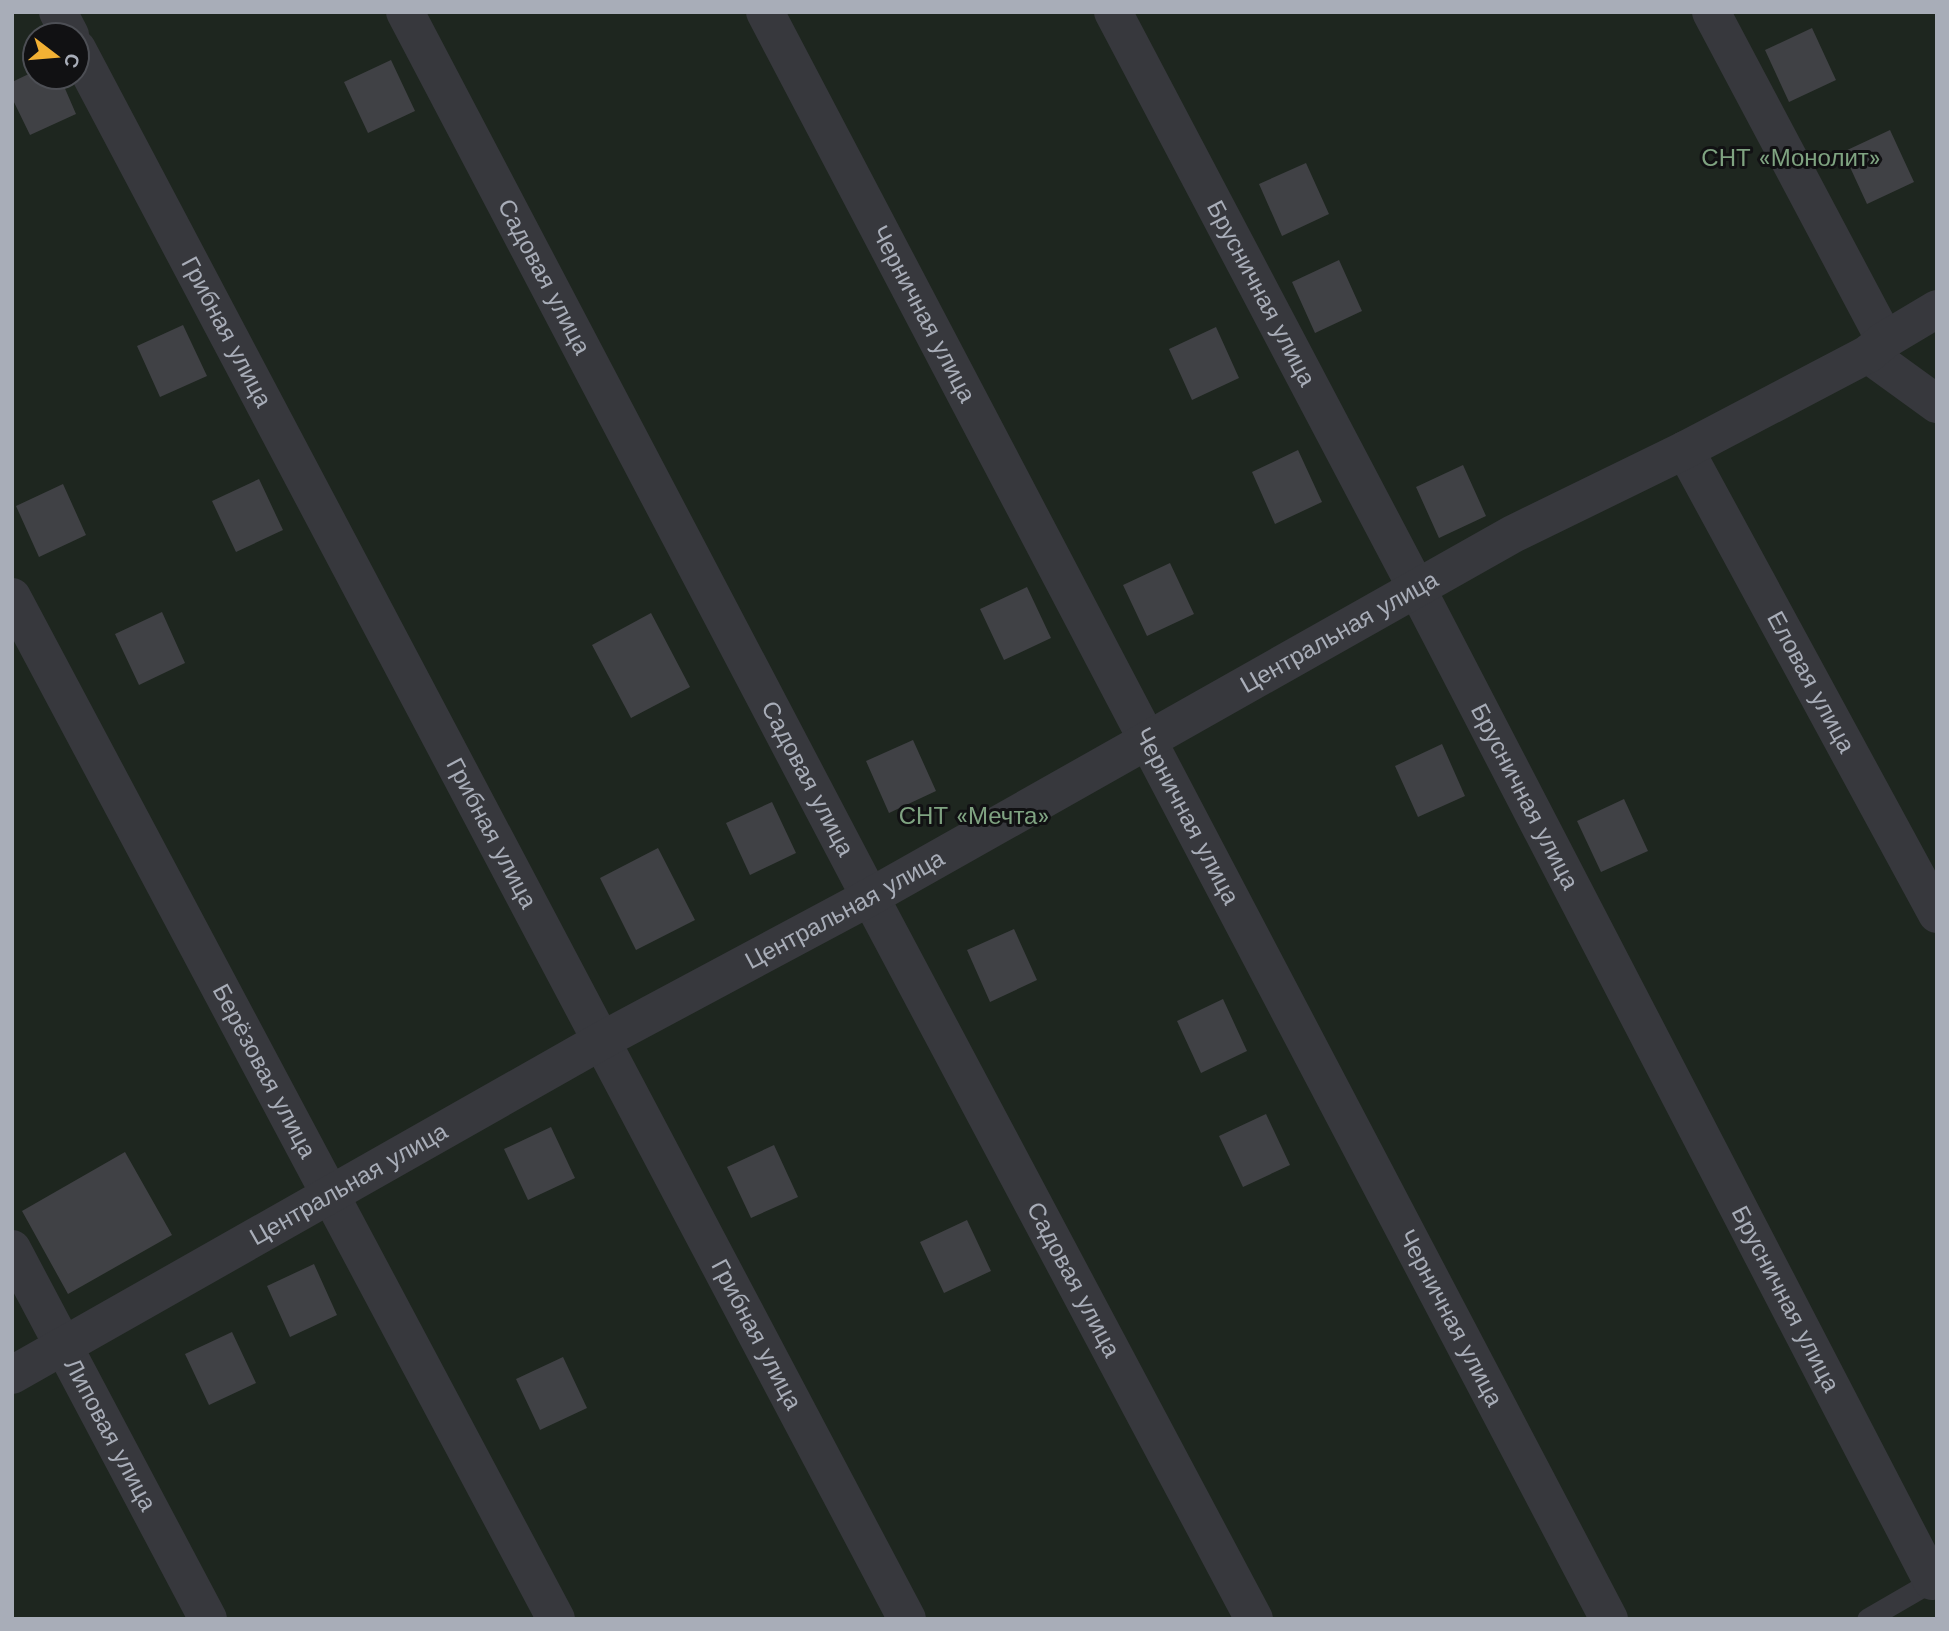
<svg xmlns="http://www.w3.org/2000/svg" width="1949" height="1631" viewBox="0 0 1949 1631" font-family="'Work Sans',sans-serif">
<rect width="100%" height="100%" fill="#161618"/>
<path fill="#1e261f" fill-rule="evenodd" d="M12,12H1937V1619H12ZM35,35H77V77H35Z"/>
<path fill="#404145" d="M1812,28L1836,80L1789,102L1765,50Z
M391,60L415,111L368,133L344,82Z
M35,71V77H60L76,114L30,135L12,98V82Z
M1890,130L1914,182L1867,204L1843,152Z
M1306,163L1329,214L1282,236L1259,184Z
M1339,260L1362,311L1315,333L1292,282Z
M183,325L207,376L160,397L137,346Z
M1216,327L1239,378L1192,400L1169,349Z
M1298,450L1322,502L1275,524L1252,472Z
M1463,465L1486,516L1439,538L1416,487Z
M259,479L283,530L236,552L212,501Z
M63,484L86,535L39,557L16,506Z
M1170,563L1194,614L1147,636L1123,585Z
M1027,587L1051,638L1004,660L980,609Z
M162,612L185,663L139,685L115,634Z
M651,613L690,687L631,718L592,645Z
M913,740L936,791L889,813L866,761Z
M1442,744L1465,796L1418,817L1395,766Z
M1624,799L1648,851L1601,872L1577,821Z
M772,802L796,853L750,875L726,823Z
M658,848L695,920L636,950L600,878Z
M1014,929L1037,980L990,1002L967,950Z
M1223,999L1247,1051L1201,1073L1177,1021Z
M1266,1114L1290,1165L1243,1187L1219,1136Z
M551,1127L575,1178L528,1200L504,1149Z
M774,1145L798,1197L751,1218L727,1167Z
M125,1152L172,1235L68,1294L22,1211Z
M967,1220L991,1271L944,1293L920,1242Z
M314,1264L337,1315L290,1337L267,1286Z
M232,1332L256,1383L209,1405L185,1354Z
M563,1357L587,1408L540,1430L516,1379Z"/>
<g fill="none" stroke-linecap="round" stroke-linejoin="round">
<path stroke="#37383d" stroke-width="21" d="M1868,1619L1937,1579"/>
<g stroke="#37383d" stroke-width="38">
<path d="M58,12L70,35"/>
<path id="s1" d="M405,12L870,897L1254,1619"/>
<path id="s2" d="M765,12L1609,1619"/>
<path id="s3" d="M1113,12L1417,589L1932,1581"/>
<path d="M1711,12L1885,340"/>
<path id="s4" d="M77,49L907,1619"/>
<path d="M1868,354L1937,404"/>
<path id="s5" d="M1685,450L1937,914"/>
<path id="s6" d="M12,597L556,1619"/>
<path id="s7" d="M12,1249L208,1619"/>
<path id="s8" d="M12,1375L601,1041L870,897L1513,534L1685,450L1868,354L1885,340L1937,309"/>
</g>
</g>
<g text-anchor="middle" stroke-width="6" stroke-linejoin="round" paint-order="stroke">
<g font-size="24" fill="#7fa381" stroke="#111113">
<text x="1791" y="166">СНТ «Монолит»</text>
<text x="974" y="824">СНТ «Мечта»</text>
</g>
<g font-size="24" fill="#a8adb8" stroke="#111113">
<text dy="8" stroke="none"><textPath href="#s1" startOffset="299">Садовая улица</textPath></text>
<text dy="8" stroke="none"><textPath href="#s3" startOffset="318">Брусничная улица</textPath></text>
<text dy="8" stroke="none"><textPath href="#s2" startOffset="341">Черничная улица</textPath></text>
<text dy="8" stroke="none"><textPath href="#s4" startOffset="320">Грибная улица</textPath></text>
<text dy="8" stroke="none"><textPath href="#s8" startOffset="1521">Центральная улица</textPath></text>
<text dy="8" stroke="none"><textPath href="#s5" startOffset="264">Еловая улица</textPath></text>
<text dy="8" stroke="none"><textPath href="#s1" startOffset="866">Садовая улица</textPath></text>
<text dy="8" stroke="none"><textPath href="#s3" startOffset="886">Брусничная улица</textPath></text>
<text dy="8" stroke="none"><textPath href="#s2" startOffset="908">Черничная улица</textPath></text>
<text dy="8" stroke="none"><textPath href="#s4" startOffset="887">Грибная улица</textPath></text>
<text dy="8" stroke="none"><textPath href="#s8" startOffset="954">Центральная улица</textPath></text>
<text dy="8" stroke="none"><textPath href="#s6" startOffset="537">Берёзовая улица</textPath></text>
<text dy="8" stroke="none"><textPath href="#s8" startOffset="387">Центральная улица</textPath></text>
<text dy="8" stroke="none"><textPath href="#s1" startOffset="1433">Садовая улица</textPath></text>
<text dy="8" stroke="none"><textPath href="#s3" startOffset="1452">Брусничная улица</textPath></text>
<text dy="8" stroke="none"><textPath href="#s2" startOffset="1475">Черничная улица</textPath></text>
<text dy="8" stroke="none"><textPath href="#s4" startOffset="1454">Грибная улица</textPath></text>
<text dy="8" stroke="none"><textPath href="#s7" startOffset="210">Липовая улица</textPath></text>
</g>
</g>
<rect width="1949" height="1631" fill="none" stroke="#a8adb8" stroke-width="28"/>
<g transform="translate(56 56) rotate(106)"><circle r="33" fill="#111113" stroke="#4d4f55" stroke-width="2"/>
<path d="M0-5L12 26L0 18L-12 26Z" fill="#f2b134"/>
<text y="-10" font-size="19" font-weight="bold" text-anchor="middle" fill="#a8adb8">С</text>
</g>
</svg>
